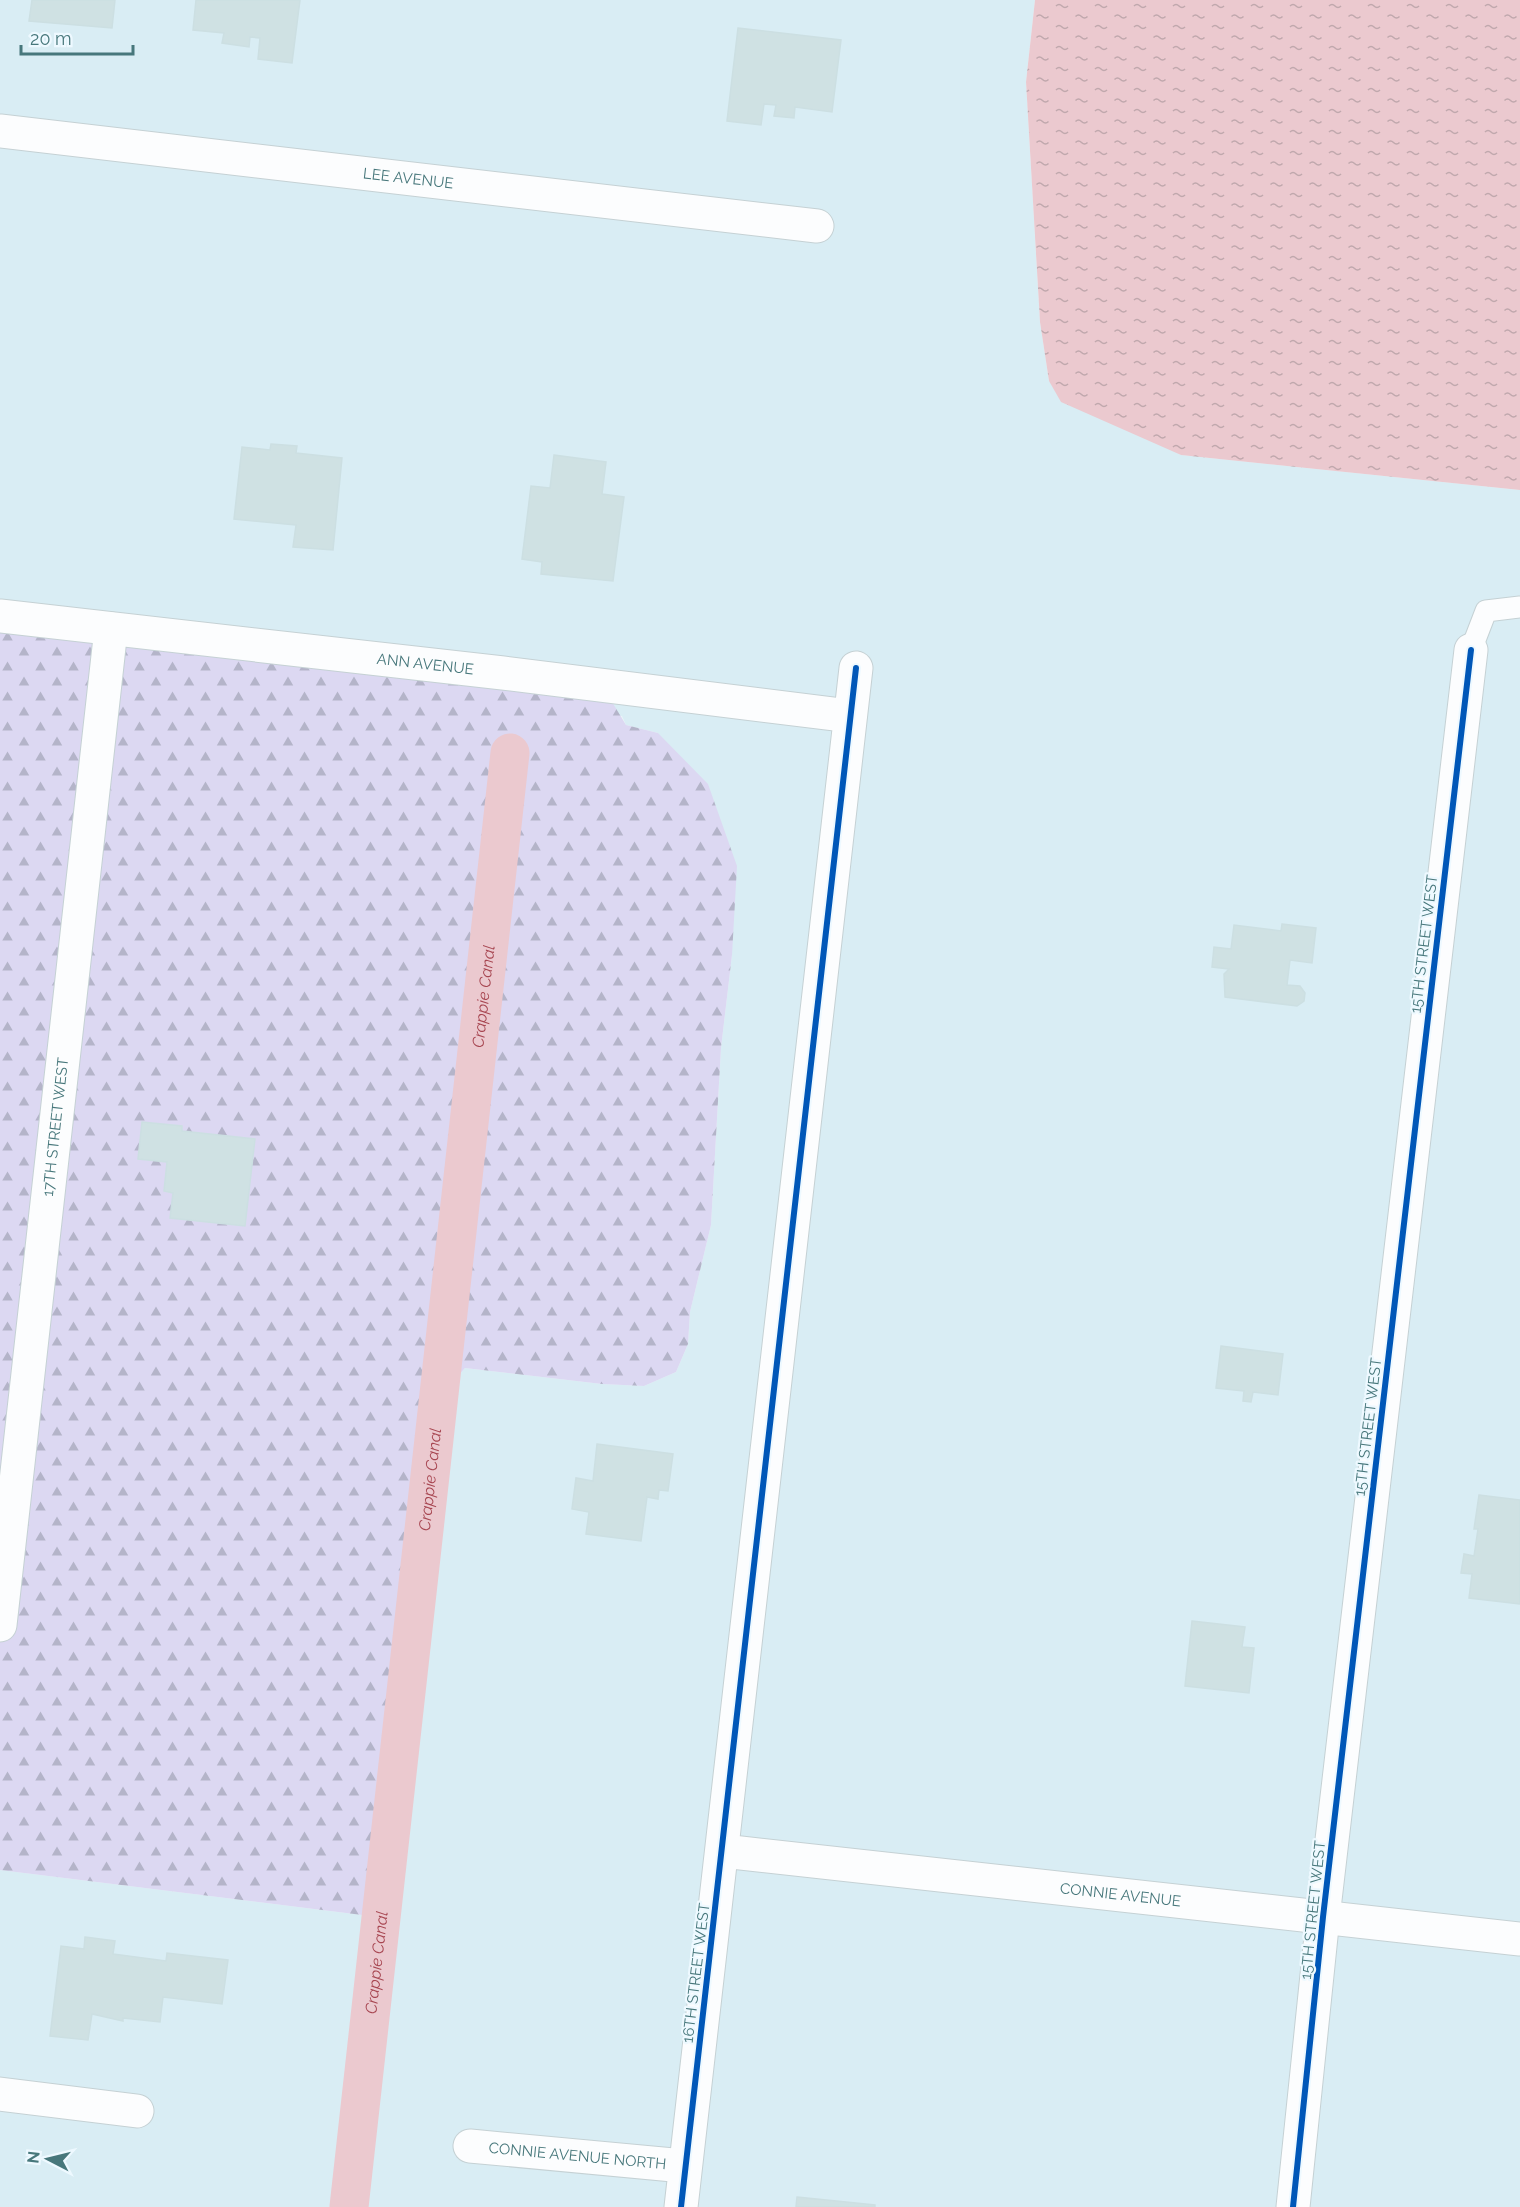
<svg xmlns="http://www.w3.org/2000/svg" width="1520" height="2207" viewBox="0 0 1520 2207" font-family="Raleway,sans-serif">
<defs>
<pattern id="forest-firs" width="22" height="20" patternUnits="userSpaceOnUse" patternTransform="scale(1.5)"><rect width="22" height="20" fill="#dcd8f2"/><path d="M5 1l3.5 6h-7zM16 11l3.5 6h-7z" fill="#b4b4c9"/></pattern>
<pattern id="water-ripples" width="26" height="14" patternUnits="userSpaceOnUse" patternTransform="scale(1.5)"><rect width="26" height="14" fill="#ebc9cf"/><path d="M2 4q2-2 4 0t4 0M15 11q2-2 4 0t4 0" fill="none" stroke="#c0a8ad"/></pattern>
</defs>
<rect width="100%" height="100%" fill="#ebf4f8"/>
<path fill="#d9edf4" d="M0,0H1035L1026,82L1040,322L1049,381L1181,455L1520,490V2207H0V1870L370,1916L451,1384L465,1368L602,1384L644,1386L676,1372L688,1344L690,1312L711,1225L721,1048L732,955L658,733L626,725L622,716L0,619Z"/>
<path fill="url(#forest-firs)" d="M0,619L603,687L626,725L658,733L708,784L737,866L732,955L721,1048L711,1225L690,1312L688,1344L676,1372L644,1386L602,1384L465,1368L451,1384L370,1916L0,1870Z"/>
<path fill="url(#water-ripples)" d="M1035,0H1520V490L1181,455L1061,402L1049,381L1040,322L1026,82Z"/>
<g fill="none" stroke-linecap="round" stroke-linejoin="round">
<path stroke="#ebc9cf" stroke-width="39" id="s1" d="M349,2207L510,753"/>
</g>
<path fill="#cfe1e3" stroke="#ccdfe2" stroke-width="1.5" d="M32,0H115L112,28L29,21Z
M196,0H300L292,63L258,59L260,38L250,37L249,47L222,43L224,33L193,30Z
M738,28L841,40L832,112L795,107L794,118L774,116L776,105L764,104L761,125L727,121Z
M271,444L297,446L296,453L342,458L333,550L293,547L296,525L234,519L242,447L270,450Z
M554,455L606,462L602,494L624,497L613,581L541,574L542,562L522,559L531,486L550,488Z
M1282,924L1316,928L1312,963L1290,960L1287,985L1300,986L1305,993L1304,1001L1297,1006L1225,997L1224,974L1229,969L1212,967L1214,947L1231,949L1234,925L1281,931Z
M142,1122L182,1126V1131L255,1139L245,1226L170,1218L173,1193L164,1191L167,1162L138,1159Z
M1221,1346L1283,1354L1278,1395L1253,1392L1251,1402L1243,1401L1244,1391L1216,1388Z
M597,1444L673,1454L668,1491L659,1490L658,1499L647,1497L641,1541L586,1534L589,1512L572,1509L576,1478L593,1481Z
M1479,1495L1520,1500V1604L1469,1598L1472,1574L1461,1573L1464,1554L1474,1556L1478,1529H1474Z
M1192,1621L1245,1627L1242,1647L1254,1648L1249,1693L1185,1686Z
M85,1937L115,1941L113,1954L166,1961L167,1953L228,1960L222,2004L163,1997L160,2022L123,2018V2021L92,2014L88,2040L50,2036L61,1946L84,1949Z
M797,2197L875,2205V2207H796Z"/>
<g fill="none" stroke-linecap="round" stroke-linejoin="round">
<defs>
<path id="service" d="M1471,650L1486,611L1520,607"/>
<g id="minor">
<path id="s2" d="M0,131L817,226"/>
<path id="s3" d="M0,616L503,673L850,716"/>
<path id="s4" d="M0,1625L111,629"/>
<path id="s5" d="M723,1851L1520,1939"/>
<path d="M0,2094L137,2111"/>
<path id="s6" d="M470,2146L684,2166"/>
<path d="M681,2207L856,668"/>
<path d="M1293,2207L1323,1917L1471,650"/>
</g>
</defs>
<use href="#service" stroke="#c5d1d4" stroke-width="23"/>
<use href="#minor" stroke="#c5d1d4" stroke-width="35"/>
<use href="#service" stroke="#fcfdfe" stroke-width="21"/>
<use href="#minor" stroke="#fcfdfe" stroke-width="33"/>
<defs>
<path id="cycleway" d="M681,2207L856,668
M1293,2207L1323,1917L1471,650"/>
</defs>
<use href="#cycleway" stroke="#eef9ff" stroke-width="10"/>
<use href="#cycleway" stroke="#0057b8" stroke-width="6"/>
</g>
<g text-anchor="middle" stroke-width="4.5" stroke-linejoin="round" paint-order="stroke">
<g font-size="15" fill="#47777b" stroke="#eef9ff">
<text dy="5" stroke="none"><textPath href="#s2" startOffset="411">LEE AVENUE</textPath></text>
<text dy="5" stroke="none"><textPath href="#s3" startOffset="428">ANN AVENUE</textPath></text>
<text transform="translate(1424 944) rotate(-83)" y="5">15TH STREET WEST</text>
<text dy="5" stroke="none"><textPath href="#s4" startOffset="501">17TH STREET WEST</textPath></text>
<text transform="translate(1368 1427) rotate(-83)" y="5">15TH STREET WEST</text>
<text dy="5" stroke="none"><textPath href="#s5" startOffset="400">CONNIE AVENUE</textPath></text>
<text transform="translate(1313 1910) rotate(-84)" y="5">15TH STREET WEST</text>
<text transform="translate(696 1973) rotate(-83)" y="5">16TH STREET WEST</text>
<text dy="5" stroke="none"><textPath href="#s6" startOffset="108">CONNIE AVENUE NORTH</textPath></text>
</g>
<g font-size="16" font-style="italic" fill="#a74651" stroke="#eef9ff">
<text dy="6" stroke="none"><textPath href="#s1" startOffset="1218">Crappie Canal</textPath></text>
<text dy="6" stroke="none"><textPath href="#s1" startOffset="732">Crappie Canal</textPath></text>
<text dy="6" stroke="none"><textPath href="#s1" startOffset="246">Crappie Canal</textPath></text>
</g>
</g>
<g transform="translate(48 2159) rotate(277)" stroke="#eef9ff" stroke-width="4.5" paint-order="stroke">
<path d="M0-4.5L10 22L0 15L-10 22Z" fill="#47777b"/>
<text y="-9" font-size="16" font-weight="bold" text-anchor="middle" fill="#47777b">N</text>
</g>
<path d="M21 45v9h112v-9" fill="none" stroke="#47777b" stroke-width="3"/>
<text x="30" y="45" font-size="18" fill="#47777b" stroke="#eef9ff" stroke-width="4.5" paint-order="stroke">20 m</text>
</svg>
